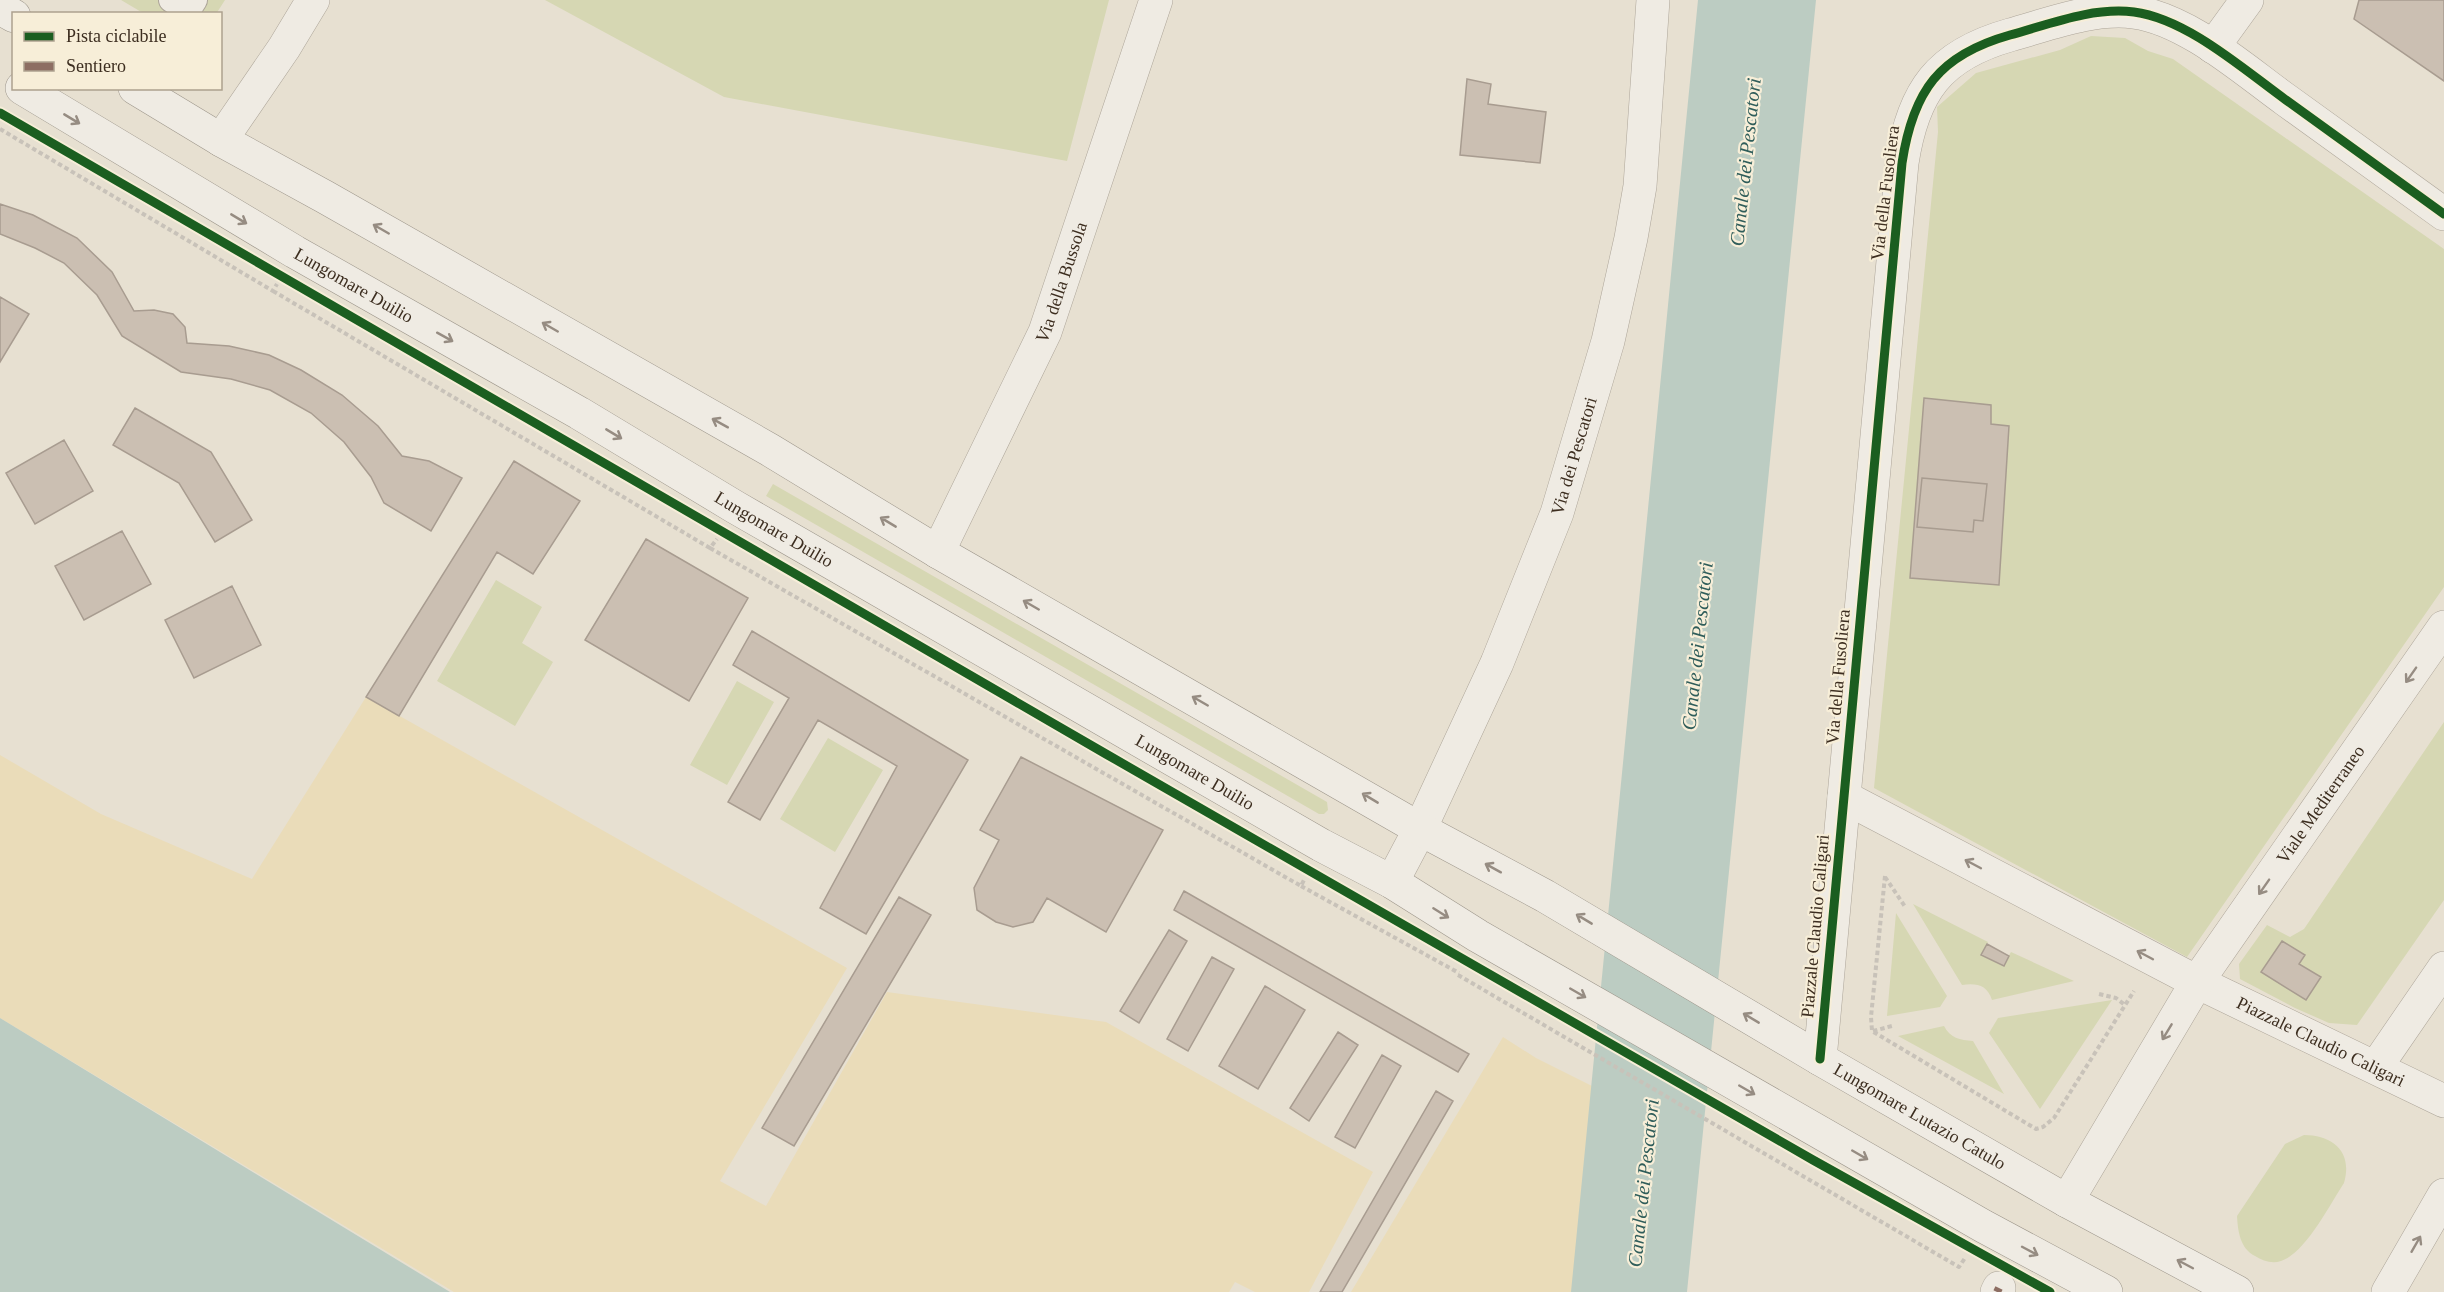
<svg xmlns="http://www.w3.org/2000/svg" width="2444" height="1292" viewBox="0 0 2444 1292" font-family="Georgia,serif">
<rect width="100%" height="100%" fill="#e7e0d1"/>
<path fill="#d6d7b3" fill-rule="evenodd" d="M121,0H225L216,14L143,13Z
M545,0H1109L1067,161L724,97Z
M2091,36L2125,38L2148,51L2173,59L2444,249V587L2187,957L1874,788L1938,132L1937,107L1976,73L2060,50Z
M773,484L1327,802L1328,810L1324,814H1319L766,496Z
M496,580L542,607L522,643L553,662L515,726L437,681Z
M737,681L774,702L727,785L690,765Z
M2444,722V900L2357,1025L2329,1023L2295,1008L2240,979L2239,964L2267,925L2290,937L2304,929ZM2282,941L2304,955L2299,964L2320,977L2306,1000L2261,972Z
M828,738L883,770L835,852L780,819Z
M1913,904L1988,942L1982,955L2003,966L2011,952L2074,981L1992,1000C1987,985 1977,983 1962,985Z
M1896,913L1947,996L1940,1007L1887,1016Z
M2112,1000L2040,1109L1989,1033L1998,1018Z
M1944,1026C1950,1038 1960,1040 1973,1041L2004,1094L1898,1036Z
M2304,1135C2333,1135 2353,1152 2344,1183C2330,1204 2305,1254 2281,1261C2272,1264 2263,1261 2255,1256C2240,1248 2238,1232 2237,1216L2285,1144Z"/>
<path fill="#eadcb9" d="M366,697L847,968L720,1181L766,1206L887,992L1106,1022L1373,1172L1309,1292H1255L1235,1282L1229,1292H454L0,1018V755L101,814L252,879Z
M1503,1037L1536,1058L1602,1091L1578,1292H1351Z"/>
<path fill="#bcccc2" d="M1698,0H1816L1687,1292H1571Z
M0,1018L450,1292H0Z"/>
<path fill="#cbbfb2" stroke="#a89c90" stroke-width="1.5" d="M2359,0H2444V81L2354,19Z
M1467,79L1491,84L1488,104L1546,112L1540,163L1460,155Z
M0,204L33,215L77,238L112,272L134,311L154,310L173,314L185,327L187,343L229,346L269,355L301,370L342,395L378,426L402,456L429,461L462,478L431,531L384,503L371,477L344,442L311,413L270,390L231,379L181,372L122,336L97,295L64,263L35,248L0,234Z
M0,297L29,314L0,362Z
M1924,398L1991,405V424L2009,426L1999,585L1910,578Z
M135,408L211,452L252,520L215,542L179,483L113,445Z
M64,440L93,491L35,524L6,473Z
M514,461L580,501L533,574L497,552L399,716L366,697Z
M1922,478L1987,484L1983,521L1974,520L1973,532L1917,527Z
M122,531L151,584L84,620L55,566Z
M646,539L748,598L689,701L585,640Z
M232,586L261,645L194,678L165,620Z
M752,631L968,760L866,934L820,908L897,766L818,720L760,820L728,802L789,698L733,665Z
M1021,757L1163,830L1106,932L1047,898L1033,922L1013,927L996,922L977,910L974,888L999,840L980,830Z
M1184,891L1469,1054L1458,1072L1174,910Z
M899,897L931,915L794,1146L762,1128Z
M1169,930L1187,941L1139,1023L1120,1011Z
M2282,941L2305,955L2299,964L2321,977L2306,1000L2261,972Z
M1987,944L2009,956L2004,966L1981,955Z
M1212,957L1234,969L1188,1051L1167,1039Z
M1265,986L1305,1010L1258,1089L1219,1066Z
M1338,1032L1358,1045L1309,1121L1290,1108Z
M1382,1055L1401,1066L1355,1148L1335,1137Z
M1436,1091L1453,1101L1342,1292H1320Z"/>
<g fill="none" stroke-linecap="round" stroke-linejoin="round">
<defs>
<path id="service" d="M171,0L188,11L195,0"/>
<path id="pedestrian" d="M1997,1292L1999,1288"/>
<g id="minor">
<path d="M2213,47L2247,0"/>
<path d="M221,140L284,48L313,0"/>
<path id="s1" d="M938,552L1045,332L1156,0"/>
<path id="s2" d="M1844,797L2197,982L2444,1101"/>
<path d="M1820,1059L1902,163C1913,91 1939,55 2010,35C2050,24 2092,7 2134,12C2187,19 2243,69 2286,100C2338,138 2391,176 2444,214"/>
<path d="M2376,1067L2444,968"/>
<path id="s3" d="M2067,1201L2197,982L2444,627"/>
<path d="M2388,1292L2444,1195"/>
</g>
<g id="tertiary">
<path id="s4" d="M1392,882L1420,829L1497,663L1557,513L1608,341L1631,238L1640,186L1653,0"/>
</g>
<g id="secondary">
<path d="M0,8L14,16"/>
<path id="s5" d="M22,88L295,252L579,413L735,507L1321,845L1392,882L1478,936L1983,1226L2106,1292"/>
<path id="s6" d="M135,88L221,140L325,197L770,450L938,552L1420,829L1545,896L1820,1059L2067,1201L2237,1292"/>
</g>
</defs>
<use href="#service" stroke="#ada599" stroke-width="26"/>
<use href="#pedestrian" stroke="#ada599" stroke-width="34"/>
<use href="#minor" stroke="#ada599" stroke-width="34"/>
<use href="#tertiary" stroke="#ada599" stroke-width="34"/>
<use href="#secondary" stroke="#9c958a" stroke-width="34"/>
<path stroke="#c8c2b9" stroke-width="4" stroke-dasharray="4.5 3" stroke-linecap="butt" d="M0,129L273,291L277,284
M273,291L710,548L717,539
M710,548L1301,886L1305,878
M1885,876L1871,1017L1872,1031L2036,1129L2043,1127L2054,1118L2134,991
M1885,877L1906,908
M1301,886L1459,973
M1458,975L1959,1267L1965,1258
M2099,994L2116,998L2125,1005
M1873,1031L1892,1026"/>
<use href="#service" stroke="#efebe3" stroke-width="24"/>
<use href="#pedestrian" stroke="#efebe3" stroke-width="33"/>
<use href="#minor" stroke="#efebe3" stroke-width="33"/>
<use href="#tertiary" stroke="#efebe3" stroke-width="33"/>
<use href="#secondary" stroke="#efebe3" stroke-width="33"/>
<path stroke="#8d6e63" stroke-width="8" stroke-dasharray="15 8" stroke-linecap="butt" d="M1997,1292L1999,1288"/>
<defs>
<path id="cycleway" d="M0,113L1106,754L1813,1160L2050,1292
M1820,1059L1902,163C1913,91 1939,55 2010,35C2050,24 2092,7 2134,12C2187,19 2243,69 2286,100C2338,138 2391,176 2444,214"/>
</defs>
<use href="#cycleway" stroke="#f7eed8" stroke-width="13"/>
<use href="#cycleway" stroke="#1b5e20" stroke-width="9"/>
</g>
<defs><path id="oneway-shaft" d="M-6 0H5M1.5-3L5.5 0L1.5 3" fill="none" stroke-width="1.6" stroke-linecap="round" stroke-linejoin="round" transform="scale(1.5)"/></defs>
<g stroke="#968c82">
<use href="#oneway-shaft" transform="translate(72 119) rotate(31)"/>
<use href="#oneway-shaft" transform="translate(239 219) rotate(31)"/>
<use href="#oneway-shaft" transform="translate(381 229) rotate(-150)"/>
<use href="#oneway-shaft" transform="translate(550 327) rotate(-150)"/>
<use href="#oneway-shaft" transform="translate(445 337) rotate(29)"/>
<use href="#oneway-shaft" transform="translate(720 423) rotate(-151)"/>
<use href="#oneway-shaft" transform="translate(614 434) rotate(31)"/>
<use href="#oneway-shaft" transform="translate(888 522) rotate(-149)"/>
<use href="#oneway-shaft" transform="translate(1031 605) rotate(-150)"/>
<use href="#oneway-shaft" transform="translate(2411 675) rotate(125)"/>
<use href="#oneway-shaft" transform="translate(1200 701) rotate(-150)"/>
<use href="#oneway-shaft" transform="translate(1370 798) rotate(-149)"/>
<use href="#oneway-shaft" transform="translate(1973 864) rotate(-152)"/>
<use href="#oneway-shaft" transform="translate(1493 868) rotate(-151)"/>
<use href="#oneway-shaft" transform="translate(2264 887) rotate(125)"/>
<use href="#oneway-shaft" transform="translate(1441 913) rotate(32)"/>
<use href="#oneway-shaft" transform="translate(1584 919) rotate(-149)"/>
<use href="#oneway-shaft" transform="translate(2145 955) rotate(-152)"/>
<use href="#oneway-shaft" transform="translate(1578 993) rotate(30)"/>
<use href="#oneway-shaft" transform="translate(1751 1018) rotate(-149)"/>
<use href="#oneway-shaft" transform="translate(2167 1032) rotate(121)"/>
<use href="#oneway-shaft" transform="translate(1747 1090) rotate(30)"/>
<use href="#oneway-shaft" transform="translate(1860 1155) rotate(30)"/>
<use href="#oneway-shaft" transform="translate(2416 1244) rotate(-60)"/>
<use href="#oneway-shaft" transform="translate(2030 1251) rotate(28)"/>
<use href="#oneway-shaft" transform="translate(2185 1264) rotate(-152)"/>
</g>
<g text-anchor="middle" stroke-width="4.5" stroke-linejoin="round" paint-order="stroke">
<g font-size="18" fill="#3d2e20" stroke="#f7eed8">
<text transform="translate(1885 193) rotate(-83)" y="6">Via della Fusoliera</text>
<text dy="6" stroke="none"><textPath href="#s1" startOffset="297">Via della Bussola</textPath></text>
<text dy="6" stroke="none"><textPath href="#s5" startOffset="386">Lungomare Duilio</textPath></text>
<text dy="6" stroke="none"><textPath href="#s4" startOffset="464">Via dei Pescatori</textPath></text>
<text dy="6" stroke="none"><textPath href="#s5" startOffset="872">Lungomare Duilio</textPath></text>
<text transform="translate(1838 677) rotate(-85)" y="6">Via della Fusoliera</text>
<text dy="6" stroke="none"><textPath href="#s5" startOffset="1358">Lungomare Duilio</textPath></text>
<text dy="6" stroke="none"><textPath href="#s3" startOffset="471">Viale Mediterraneo</textPath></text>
<text transform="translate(1815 926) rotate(-85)" y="6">Piazzale Claudio Caligari</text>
<text dy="6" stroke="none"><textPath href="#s2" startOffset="536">Piazzale Claudio Caligari</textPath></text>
<text dy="6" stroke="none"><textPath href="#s6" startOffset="2060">Lungomare Lutazio Catulo</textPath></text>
</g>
<g font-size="20" font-style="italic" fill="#2f5d5a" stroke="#f7eed8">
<text transform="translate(1745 162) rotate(-84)" y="7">Canale dei Pescatori</text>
<text transform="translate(1697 646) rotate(-84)" y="7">Canale dei Pescatori</text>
<text transform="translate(1643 1183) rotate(-84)" y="7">Canale dei Pescatori</text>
</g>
</g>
<rect x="12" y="12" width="210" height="78" fill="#f7eed8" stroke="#ada18e" stroke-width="1.5"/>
<rect x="24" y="32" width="30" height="9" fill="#1b5e20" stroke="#ada18e" stroke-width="1.5"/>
<text x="66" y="42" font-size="18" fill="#3d2e20">Pista ciclabile</text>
<rect x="24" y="62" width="30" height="9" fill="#8d6e63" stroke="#ada18e" stroke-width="1.5"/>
<text x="66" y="72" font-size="18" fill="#3d2e20">Sentiero</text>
</svg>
